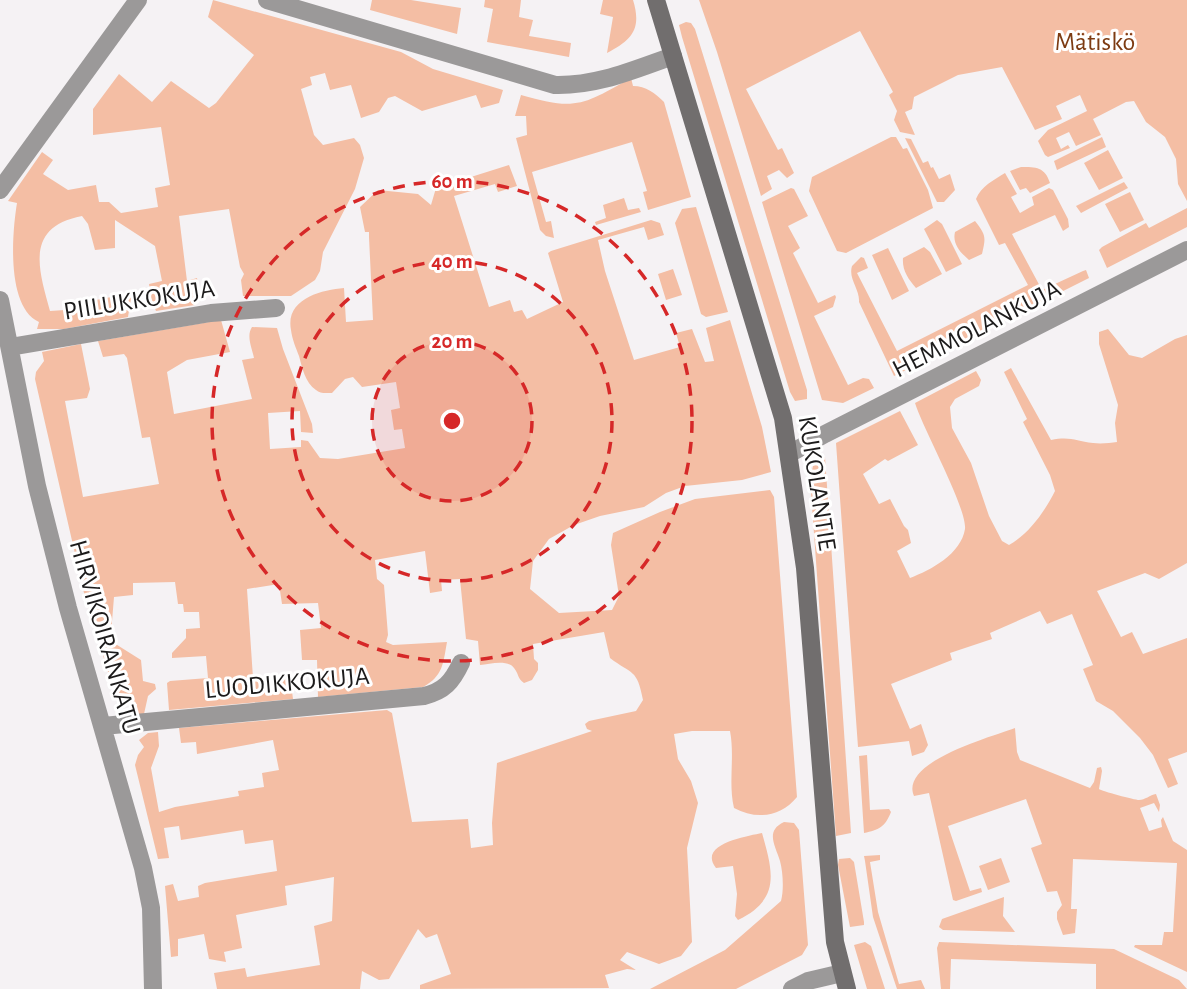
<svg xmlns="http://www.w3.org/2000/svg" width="1187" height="989" viewBox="0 0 1187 989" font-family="'Alegreya Sans',sans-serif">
<rect width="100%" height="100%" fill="#f5f2f4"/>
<path fill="#f4bea4" d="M213,0L401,52L433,69L503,90L499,103L481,108L476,95L422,111L395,96L388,98L379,112L361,118L351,85L330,90L325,73L310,77L312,85L301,89L314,135L323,145L354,138L360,145L364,158L355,189L323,252L320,271L315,280L291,296H243L241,280L244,274L240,267L229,209L179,216L187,281L197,278L199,290L195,305L156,311L151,298L149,284L162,281L155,246L115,220V248L95,250L88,224L82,216C25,227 38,268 50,311L65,310L66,306L126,294L131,298L128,317L64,329H37L39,322C6,307 12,233 17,203L8,201L42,152L53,160L43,174L68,190L96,185L99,202H109L121,213L158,207L155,188L170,185L161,127L93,135V109L119,74L152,102L171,81L209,108L216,103L254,55L208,17Z
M372,0H411L461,8L457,34L370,10Z
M485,0H521L519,17L533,20L529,36L571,43L569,57L487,42L493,9L484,7Z
M603,0H633C642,29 632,40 607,53L613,17L600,14Z
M699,0H1187V201L1178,184L1176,159L1165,137L1146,122L1134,101L1126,102L1093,119L1101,135L1076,146L1069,132L1056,138L1061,149L1068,145L1070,148L1048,157L1045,155L1038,141L1048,130L1087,111L1080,95L1056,106L1062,119L1035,130L1002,67L958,75L914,97L912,109L905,112L915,135L900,132L894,120L897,111L889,95L893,92L860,31L746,89L778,150L782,148L794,173L787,178L779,170L767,176L772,189L761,196L717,52Z
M686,22L691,23L695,29L807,390V399L795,401L790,392L682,37L679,25Z
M631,78L633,86C646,86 655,93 664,102L691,197L648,210L643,192L647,191L632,142L532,172L546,222L551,221L554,238L546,236L540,230L516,138L527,135L526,116H515L521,95C576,111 583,105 631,78Z
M891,137H896L903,149L907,148L928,190L933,208L846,253L837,251L809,191L812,177Z
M1102,137L1106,147L1057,170L1054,161Z
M905,138L911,139L923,163L928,161L931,168L933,167L939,179L950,174L955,190L944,202H937Z
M1108,150L1123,178L1099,190L1084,163Z
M509,165L517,186L498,192L495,184L454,196L489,307L510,300L514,312L522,310L527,319L563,302L548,253L551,251L651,220L660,223L664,235L648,240L644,227L598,240L605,271L634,360L680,347L676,333L692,329L705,362L714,361L706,328L730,320L762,427L771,472L742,480L685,486L666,493L644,507L600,516L574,525L549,539L533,561L530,589L559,613L612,610L619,596L611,545L613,533L660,512L695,499L770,490L774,497L797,797C781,817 756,820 734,808C728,783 735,757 730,731H692L674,734L678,759L691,781L698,803L687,848L692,942L681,956L659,964L627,952L620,960L636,970L627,969L605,975L609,988L420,989V985L451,974L437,934L426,938L418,929L389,979L379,980L362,971L360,989H217L214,973L245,968L247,977L320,965L314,926L332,921L334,877L285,886L287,905L236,915L242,948L224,952L226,962L209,959L204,934L178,939V956L171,957L165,886L173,884L178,901L199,897L198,886L205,883L277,871L273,840L245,844L243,830L181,840L179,826L164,828L169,858L158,859L135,765L138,755L144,747L139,740L148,733L158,732L159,746L151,768L159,812L175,807L239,796L238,791L264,787L262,773L279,770L273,740L197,754L196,742L181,743L179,728L387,710L392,713L412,822L468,819L471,848L493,845L492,823L497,763L592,731L587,729L585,724L589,721L636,711L643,700C637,668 632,675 610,658L604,632L533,644L534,659L538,663V670L532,680L524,683C517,678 519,674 514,668C507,659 490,664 480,665L478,641L466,639L460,579L441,580L442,591L430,593L425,551L375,560L377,579L384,585L388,635L386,642L393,645L447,642C443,664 443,676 423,687L318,697L317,660H302L300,630L321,628L318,603L282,604L279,584L247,589L253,678L290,676L293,699L169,710L167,683L170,681L208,678L206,656L172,658V653L186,638V629L200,628L199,612H184L183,604H178L175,582L133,583V595L114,597L111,634L114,643L141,660L143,681L155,684L156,689L148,696L144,714H135L137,704C125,703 119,698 113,688L84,593L35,379L36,372L44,361L42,352L81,344L90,389L87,398L65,401L83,497L159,484L150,437L142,438L127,358L124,354L103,357L98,341L221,320L230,352L187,360L167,372L174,414L252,399L242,360L254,358C252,348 246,336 252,327L277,328L283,349L312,424L313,433L301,432L300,411L268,413L270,449L301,447V440L308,441L320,458L338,459L405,448L402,429L394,430L391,410L400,408L396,382L362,387L353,377L345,379L332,393C326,393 320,394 316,390C305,383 302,367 299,356C296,348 292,339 291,330C285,299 321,290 344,288L346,322L373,320L369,237V232H365L360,207L378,190L418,194L431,205L436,188Z
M1021,167C1036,167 1045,167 1050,183L1030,193L1026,188L1020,190L1010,171Z
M1005,173L1017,194L1011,197L1020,213L1034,205L1032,197L1049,188L1053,190L1068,219L1069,227L1063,231L1055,215L1012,234L1042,290L1083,271L1086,270L1089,278L894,376L859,302C860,289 848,279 852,266L861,257L864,258L868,268L857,273L897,351L1028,285L1005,243L999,245L976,199C981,186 994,180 1005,173Z
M1124,182L1128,188L1081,213L1076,206Z
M791,188L794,189L808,216L788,226L800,248L793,253L818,303L835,295L836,297L833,307L814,316L848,385L863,378L869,379L874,388L843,403L822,400L762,202Z
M1130,192L1144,220L1120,232L1105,204Z
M624,198L628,210L639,208L641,212L596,225L595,222L606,218L603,205Z
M696,207L728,312L706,317L701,314L675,223L682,209Z
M1187,208V227L1107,268L1099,250L1102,247L1146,223L1149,228Z
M937,220L942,224L962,264L946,272L924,229Z
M975,221C986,235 986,237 982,254L969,260C961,253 952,244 955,232Z
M924,247L930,252L942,274L916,288C908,279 902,270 903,258Z
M888,248L909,291L892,300L872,255Z
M673,269L682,295L666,300L658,274Z
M1108,329L1129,355L1142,358L1175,339L1187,335V563L1159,579L1145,573L1097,591L1121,637L1132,632L1143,654L1187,638V752L1168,759L1178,784L1168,788L1153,755L1140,738L1113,711L1096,701L1083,669L1093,665L1072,614L1047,624L1040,611L990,633L992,639L950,653L952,660L891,684L910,729L921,724L928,745L924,752L912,756L909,741L858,747L836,443L900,411L918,445L888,461L885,459L863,474L879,504L890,499L904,526L908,530L911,543L897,551L910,578C931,570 961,554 965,529C967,508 923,429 915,403L976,371L981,380L979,386L955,399L950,407L952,428L971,463L989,516L1002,541L1009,545C1029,534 1045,511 1055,491L1050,475L1023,422L1027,419L1004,372L1011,368L1051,440C1070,436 1076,441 1093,443C1101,444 1110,443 1117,442L1115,423L1118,405L1099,344V332Z
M825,457L851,833L836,836L810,479L813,466Z
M1015,728L1017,752L1020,760L1090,788L1094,782L1097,768L1101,767L1102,771L1099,789C1101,791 1135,800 1139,800C1145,800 1150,795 1156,794L1160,805L1159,812L1154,803L1140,808L1149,831L1162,827L1161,820L1163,817L1173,841L1187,850V972L1134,947L1135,945H1162L1164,932H1173L1177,863L1073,859L1071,909H1077L1075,933L1063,935L1057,919V912L1062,905L1057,891L1047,892L1031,848L1042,844L1026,799L948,826L970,891L981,888L982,892L956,901L953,900L929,793L914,796C899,762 991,737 1015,728Z
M867,755L870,810L889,809L891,812C885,827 879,830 864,833L859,756Z
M784,822L794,823L799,830L808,945L802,955L736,989H650L725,950L781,901C784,890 783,872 780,861C775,845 765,831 784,822Z
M762,833C773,872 781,899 738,920L735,916L737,894L733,866L716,868C697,844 748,836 762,833Z
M880,855V860L870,862L878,912L899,984L921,980L925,989H897L873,917L865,861L864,856Z
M850,858L854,862L864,922V925L850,927L838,865L839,859Z
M1001,858L1010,882L988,890L979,866Z
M1004,897L1003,916L1015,932L943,930L939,927L942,919Z
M865,942L871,946L885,989H867L854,945Z
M939,942L1114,949L1179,980L1187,989H1096V964L951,959L950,989H941L937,948Z"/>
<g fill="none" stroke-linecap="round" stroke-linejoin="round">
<path stroke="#9b9999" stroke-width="18" d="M267,0L555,85C597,86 633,70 673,56
M0,190L138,0
M0,300L37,486L68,608L143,868L151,908L153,989
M10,347L211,313L276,308
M789,454L825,434L1187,250
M103,726L424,696C444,691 452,682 461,663
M792,989L808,981L842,973"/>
<path stroke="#716e6e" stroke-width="18" d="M656,0L783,418L805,568L835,942L847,989"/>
</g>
<circle cx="452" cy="421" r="80" fill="#d62828" fill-opacity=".12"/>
<g fill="none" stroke="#d62828" stroke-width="3.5" stroke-dasharray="12 9">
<circle cx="452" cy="421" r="80"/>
<circle cx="452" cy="421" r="160"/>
<circle cx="452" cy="421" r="240"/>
</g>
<g text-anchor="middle" stroke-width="6" stroke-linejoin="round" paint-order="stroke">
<g font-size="26" fill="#7d3b12" stroke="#fff">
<text x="1095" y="50">Mätiskö</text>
</g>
<g font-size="26" fill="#1c1b1b" stroke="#fff">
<text transform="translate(139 299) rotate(-9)" y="9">PIILUKKOKUJA</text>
<text transform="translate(976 328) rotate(-27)" y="9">HEMMOLANKUJA</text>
<text transform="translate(818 483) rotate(81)" y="9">KUKOLANTIE</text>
<text transform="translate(106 637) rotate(74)" y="9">HIRVIKOIRANKATU</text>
<text transform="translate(287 682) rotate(-5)" y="9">LUODIKKOKUJA</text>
</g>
</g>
<circle cx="452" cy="421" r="10" fill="#d62828" stroke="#fff" stroke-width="3.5"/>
<g font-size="21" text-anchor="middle" font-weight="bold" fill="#d62828" stroke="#fff" stroke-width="6" stroke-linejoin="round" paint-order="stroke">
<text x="452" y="188">60 m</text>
<text x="452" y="268">40 m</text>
<text x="452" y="348">20 m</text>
</g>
</svg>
